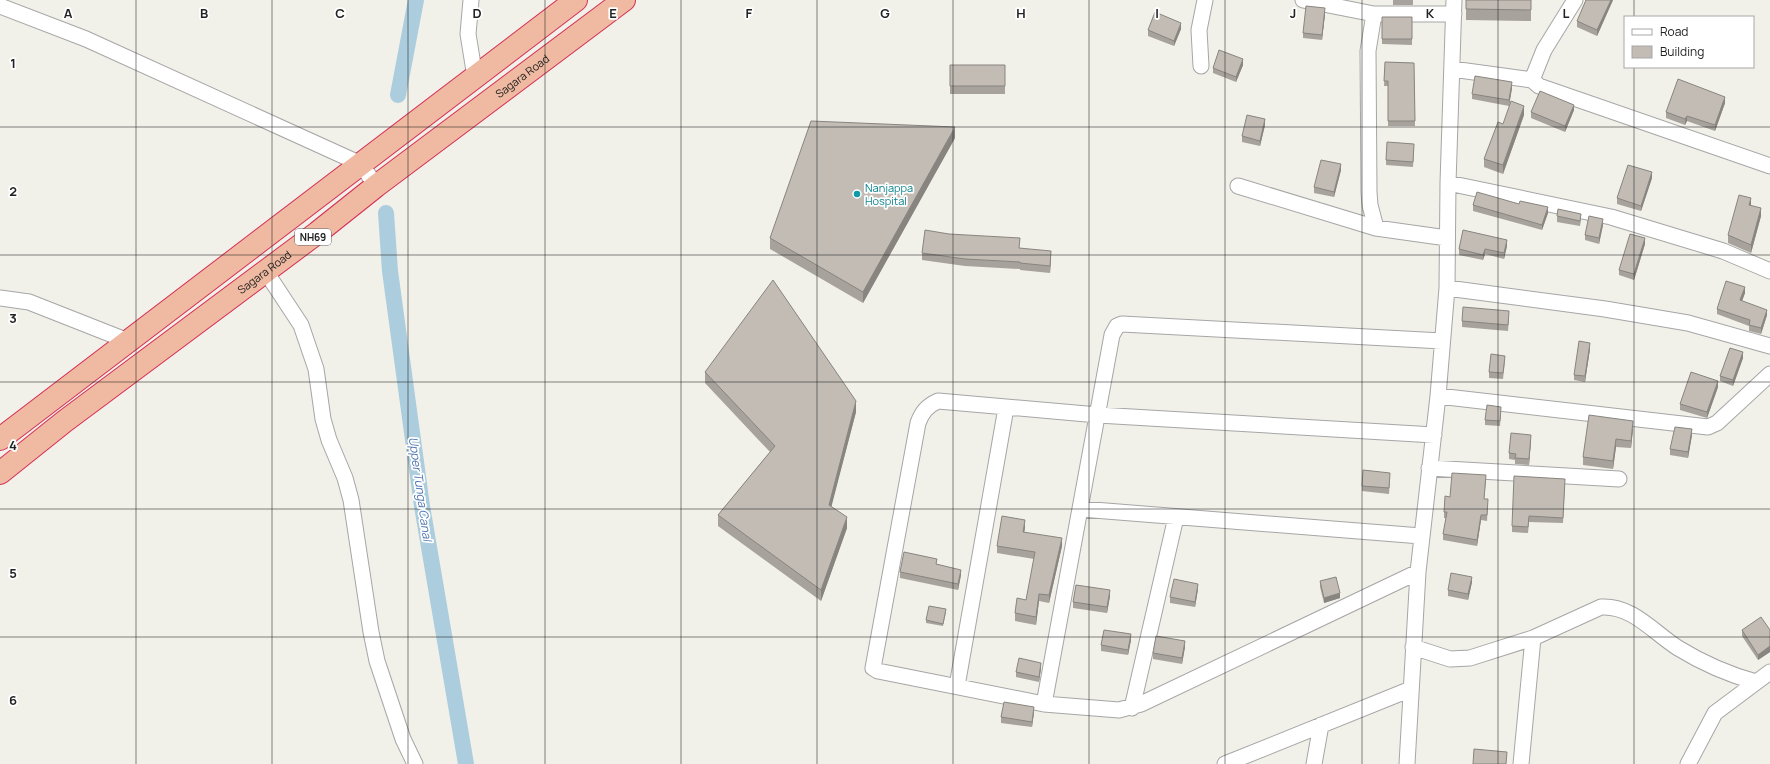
<svg xmlns="http://www.w3.org/2000/svg" width="1770" height="764" viewBox="0 0 1770 764" font-family="Manrope,sans-serif">
<rect width="100%" height="100%" fill="#f1f0e9"/>
<g fill="none" stroke-linecap="round" stroke-linejoin="round">
<path stroke="#accddd" stroke-width="16" d="M398,95L416,0
M386,213L390,271L422,506L466,764"/>
<defs>
<path id="minor" d="M471,0L468,34L475,77
M1303,0L1374,14H1454
M0,6L86,39L361,164L376,186
M1374,14L1368,51L1369,192L1370,205L1376,228
M1201,66L1199,30L1205,0
M1452,69L1532,80L1539,86L1770,166
M1532,80L1544,50L1575,0
M1448,183L1611,217L1723,251L1770,271
M1238,186L1376,228L1447,238
M266,272L301,325L316,369L323,419L329,440L345,478L351,500L371,632L377,661L403,739L415,764
M1447,288L1605,309L1688,323L1770,346
M0,298L29,302L128,341
M1438,396L1708,427L1717,423L1770,374
M1429,468L1619,479
M1081,509L1421,536
M1418,572L1141,704L1119,710L1044,704L878,671L873,668L918,423C922,412 927,406 938,401L1098,415L1434,435
M1413,647L1450,659L1470,658L1533,638L1601,607C1632,605 1653,632 1678,648C1704,664 1727,674 1756,682
M957,686L1006,408
M1044,704L1112,335L1117,326L1122,324L1442,341
M1132,708L1176,517
M1225,764L1411,689
M1314,764L1321,725
M1407,764L1418,572L1438,396L1447,288L1448,183L1454,0
M1521,764L1533,638
M1688,764L1715,713L1770,672"/>
<g id="trunk">
<path d="M0,439L576,0"/>
<path id="s1" d="M0,473L65,421L317,233L376,186L624,0"/>
</g>
</defs>
<use href="#minor" stroke="#a6a6a6" stroke-width="17"/>
<use href="#trunk" stroke="#d53058" stroke-width="24"/>
<use href="#minor" stroke="#fff" stroke-width="15"/>
<use href="#trunk" stroke="#efbaa1" stroke-width="22"/>
</g>
<path fill="#a7a29c" d="M1393,0H1413V5H1393Z
M1466,0H1531V21L1466,20Z
M1613,0L1597,36L1577,27V21Z
M1325,14L1322,40L1303,38V33Z
M1382,17H1412V45L1382,44Z
M1181,29L1174,46L1148,36V30Z
M1385,62L1414,63L1415,126H1388V86H1384Z
M950,65H1005V94H950Z
M1243,65L1236,82L1213,73V68Z
M1512,88L1509,106L1472,99V94Z
M1725,103L1715,131L1687,121L1685,125L1666,118V112Z
M1574,110L1565,132L1531,118V112Z
M1524,115L1503,174L1484,167V159L1503,124Z
M1265,125L1260,146L1242,142V136Z
M955,138L863,303L770,249V238Z
M1414,150L1413,167L1386,165V160Z
M1341,170L1334,197L1314,193V187Z
M1652,178L1641,211L1617,204V198Z
M1473,205L1548,213L1542,230L1473,211Z
M1751,205L1761,216L1751,253L1728,243V235Z
M1557,216L1581,220L1580,226L1557,222Z
M1603,225L1599,244L1585,240V235Z
M1645,244L1634,280L1619,275V270Z
M1507,246L1504,259L1485,254L1483,260L1459,255V249Z
M1019,248L1051,258L1050,273L1020,270V269L965,266L922,260V253Z
M1745,293L1742,301L1767,315L1761,334L1749,331V326L1717,314V309Z
M1509,317L1508,331L1462,327V321Z
M1590,349L1585,382L1574,380V375Z
M1743,358L1733,386L1720,381V376Z
M1505,361L1503,379L1489,378V372Z
M705,372L856,412L831,506L847,528L821,601L718,526V515L770,452L705,383Z
M1718,387L1707,418L1680,410V404Z
M1501,413L1500,426L1485,425V420Z
M1633,429L1631,448L1616,447L1613,469L1583,465V457Z
M1692,435L1688,458L1670,455V449Z
M1531,440L1529,465L1515,464V460L1509,459V453Z
M1390,479L1389,494L1362,491V486Z
M1486,480L1484,499L1488,505L1487,521L1481,520L1477,546L1443,540V534L1446,518H1444V512L1450,497Z
M1565,485L1563,523L1529,522L1528,533L1512,532V526Z
M1025,528L1024,532L1062,546L1049,603L1039,601L1036,625L1015,621V613L1026,600L1034,559L997,553V546Z
M937,564L961,575L958,590L900,578V572Z
M1320,581L1340,598L1324,603L1320,587Z
M1472,582L1468,600L1448,596V590Z
M1198,589L1195,607L1170,603V597Z
M1110,596L1107,613L1073,608V602Z
M946,612L943,626L926,623V620Z
M1742,630H1770V652L1758,660L1742,636Z
M1131,640L1128,655L1101,651V645Z
M1185,647L1182,664L1153,659V653Z
M1041,668L1039,682L1016,677V672Z
M1034,712L1032,727L1001,723V717Z"/>
<path fill="#88847f" d="M1611,0H1613L1597,36V30Z
M1325,8V14L1322,40V35Z
M1181,23V29L1174,46V41Z
M1243,59V65L1236,82V77Z
M1512,82V88L1509,106V100Z
M1725,97V103L1715,131V125Z
M1574,105V110L1565,132V126Z
M1524,106V115L1503,174V165Z
M1687,116V121L1685,125V119Z
M1265,119V125L1260,146V141Z
M955,127V138L863,303V292Z
M1341,164V170L1334,197V192Z
M1652,172V178L1641,211V206Z
M1751,198V206L1749,205Z
M1548,207V213L1542,230V225Z
M1761,208V216L1751,253V245Z
M1603,219V225L1599,244V238Z
M1645,238V244L1634,280V274Z
M1507,240V246L1504,259V253Z
M1485,249V254L1483,260V255Z
M1051,251V258L1050,273V266Z
M1745,287V293L1740,306V300Z
M1767,310V315L1761,334V328Z
M1590,343V349L1585,382V376Z
M1743,352V358L1733,386V380Z
M1718,381V387L1707,418V412Z
M856,401V412L829,516V505Z
M1633,421V429L1631,448V441Z
M1692,429V435L1688,458V452Z
M1531,435V440L1529,465V459Z
M1616,439V447L1613,469V461Z
M1481,515V520L1477,546V540Z
M847,517V528L821,601V590Z
M1025,520V528L1023,539V532Z
M1062,538V546L1049,603V595Z
M961,570V575L958,590V584Z
M1472,577V582L1468,600V594Z
M1198,584V589L1195,607V602Z
M1110,590V596L1107,613V607Z
M1340,593V598L1324,603V598Z
M1039,594V601L1036,625V617Z
M1131,634V640L1128,655V650Z
M1185,641V647L1182,664V658Z
M1770,646V652L1758,660V655Z
M1041,663V668L1039,682V677Z
M1034,707V712L1032,727V722Z"/>
<path fill="#c2bcb5" stroke="#88847f" d="M1466,0H1531V10L1466,9Z
M1586,0H1611L1597,30L1577,21Z
M1306,6L1325,8L1322,35L1303,33Z
M1155,12L1181,23L1174,41L1148,30Z
M1382,17H1412V39H1382Z
M1219,50L1243,59L1236,77L1213,68Z
M1385,62L1414,63L1415,121H1388V81H1384Z
M950,65H1005V86H950Z
M1475,76L1512,82L1509,100L1472,94Z
M1678,79L1725,97L1715,125L1687,116L1685,119L1666,112Z
M1540,91L1574,105L1565,126L1531,112Z
M1511,101L1524,106L1503,165L1484,159L1498,122L1503,124Z
M1247,115L1265,119L1260,141L1242,136Z
M811,121L955,127L863,292L770,238Z
M1387,142L1414,144L1413,162L1386,160Z
M1321,160L1341,164L1334,192L1314,187Z
M1628,165L1652,172L1641,206L1617,198Z
M1477,192L1519,204L1520,201L1548,207L1542,225L1473,205Z
M1739,195L1751,198L1749,205L1761,208L1751,245L1728,235Z
M1558,209L1581,214L1580,221L1557,216Z
M1589,216L1603,219L1599,238L1585,235Z
M925,230L949,234L1020,238L1019,248L1051,251L1050,266L1020,263V262L965,259L922,253Z
M1463,230L1507,240L1504,253L1485,249L1483,255L1459,249Z
M1630,234L1645,238L1634,274L1619,270Z
M773,280L856,401L829,505L847,517L821,590L718,515L775,446L705,372Z
M1726,281L1745,287L1740,300L1767,310L1761,328L1749,325L1750,320L1717,309Z
M1463,307L1509,311L1508,325L1462,321Z
M1579,341L1590,343L1585,376L1574,375Z
M1730,348L1743,352L1733,380L1720,376Z
M1491,354L1505,356L1503,373L1489,372Z
M1691,372L1718,381L1707,412L1680,404Z
M1487,405L1501,407L1500,421L1485,420Z
M1589,415L1633,421L1631,441L1616,439L1613,461L1583,457Z
M1675,427L1692,429L1688,452L1670,449Z
M1511,433L1531,435L1529,459L1515,458L1516,454L1509,453Z
M1363,470L1390,473L1389,488L1362,486Z
M1452,473L1486,475L1484,499H1488L1487,515H1481L1477,540L1443,534L1447,512H1444L1445,496L1450,497Z
M1514,476L1565,479L1563,518L1529,516L1528,527L1512,526Z
M1002,516L1025,520L1023,532L1062,538L1049,595L1039,594L1036,617L1015,613L1017,598L1026,600L1035,552L997,546Z
M904,552L937,559L936,564L961,570L958,584L900,572Z
M1451,573L1472,577L1468,594L1448,590Z
M1336,577L1340,593L1324,598L1320,581Z
M1174,579L1198,584L1195,602L1170,597Z
M1076,585L1110,590L1107,607L1073,602Z
M929,606L946,609L943,624L926,620Z
M1761,617L1770,630V646L1758,655L1742,630Z
M1104,630L1131,634L1128,650L1101,645Z
M1156,636L1185,641L1182,658L1153,653Z
M1019,658L1041,663L1039,677L1016,672Z
M1004,702L1034,707L1032,722L1001,717Z
M1474,749L1507,752L1506,764H1473Z"/>
<path fill="none" stroke="#222" stroke-width="1" stroke-opacity="0.55" d="M136,0V764M272,0V764M408,0V764M545,0V764M681,0V764M817,0V764M953,0V764M1089,0V764M1225,0V764M1362,0V764M1498,0V764M1634,0V17M1634,67V764M0,127H1770M0,255H1770M0,382H1770M0,509H1770M0,637H1770"/>
<circle fill="#0f9aa8" stroke="#fff" stroke-width="1.5" cx="857" cy="194" r="4"/>
<g text-anchor="middle" stroke-width="3.5" stroke-linejoin="round" paint-order="stroke">
<rect fill="#fff" stroke="#646464" stroke-width="1" x="295" y="229" width="36" height="16" rx="3"/>
<g font-size="10" font-weight="bold" fill="#222">
<text x="313" y="241">NH69</text>
</g>
<g font-size="11" fill="#222" stroke="#fff">
<text dy="4" stroke="none"><textPath href="#s1" startOffset="656">Sagara Road</textPath></text>
<text dy="4" stroke="none"><textPath href="#s1" startOffset="332">Sagara Road</textPath></text>
</g>
<g font-size="11" fill="#0d838f" stroke="#fff" text-anchor="start">
<text x="865" y="192">Nanjappa<tspan x="865" dy="13">Hospital</tspan></text>
</g>
<g font-size="12" font-style="italic" fill="#5076af" stroke="#fff">
<text transform="translate(420 489) rotate(82)" y="4">Upper Tunga Canal</text>
</g>
</g>
<g font-size="13" text-anchor="middle" font-weight="bold" fill="#222" stroke="#fff" stroke-width="3.5" stroke-linejoin="round" paint-order="stroke">
<text x="68" y="18">A</text>
<text x="204" y="18">B</text>
<text x="340" y="18">C</text>
<text x="477" y="18">D</text>
<text x="613" y="18">E</text>
<text x="749" y="18">F</text>
<text x="885" y="18">G</text>
<text x="1021" y="18">H</text>
<text x="1157" y="18">I</text>
<text x="1293" y="18">J</text>
<text x="1430" y="18">K</text>
<text x="1566" y="18">L</text>
<text x="13" y="68">1</text>
<text x="13" y="196">2</text>
<text x="13" y="323">3</text>
<text x="13" y="450">4</text>
<text x="13" y="578">5</text>
<text x="13" y="705">6</text>
</g>
<rect x="1624" y="16" width="130" height="52" fill="#ffffff" stroke="#a7a7a7"/>
<rect x="1632" y="29" width="20" height="6" fill="#ffffff" stroke="#a7a7a7"/>
<text x="1660" y="36" font-size="12" fill="#222222">Road</text>
<rect x="1632" y="46" width="20" height="12" fill="#c2bcb5" stroke="#a7a7a7"/>
<text x="1660" y="56" font-size="12" fill="#222222">Building</text>
</svg>
